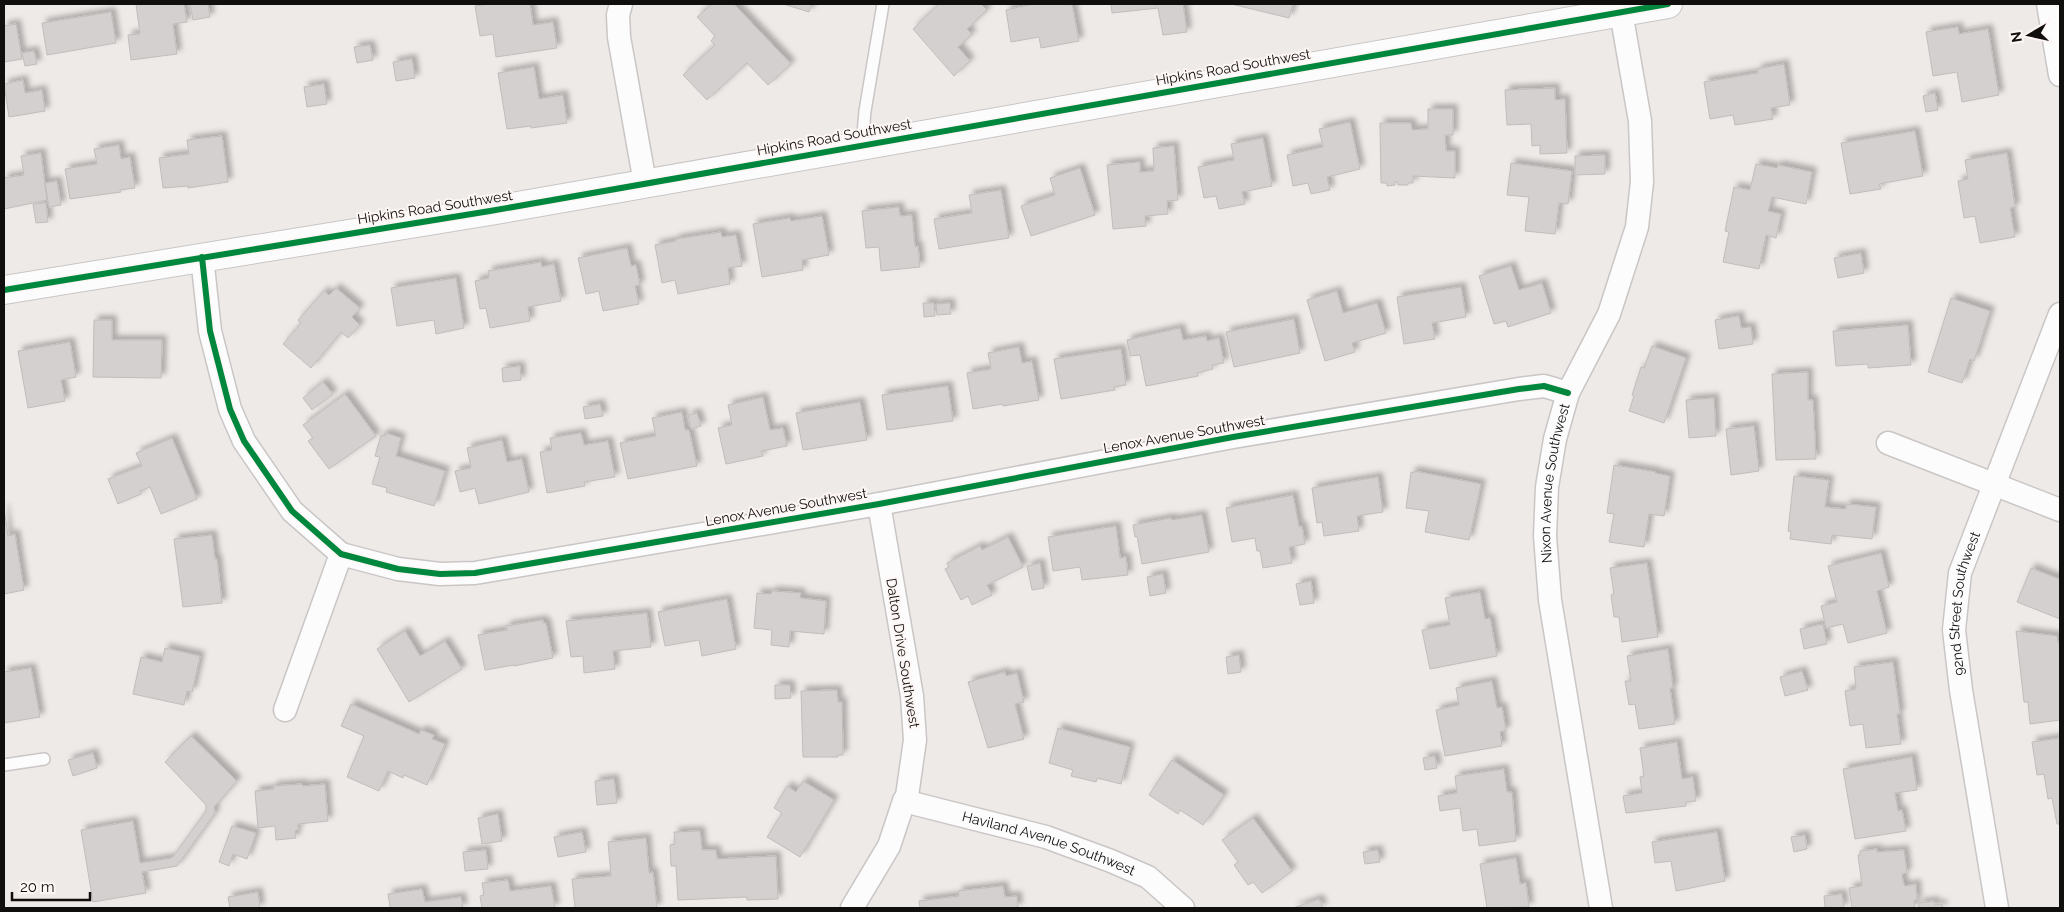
<svg xmlns="http://www.w3.org/2000/svg" width="2064" height="912" viewBox="0 0 2064 912" font-family="Raleway,sans-serif">
<defs>
<filter id="shadow"><feDropShadow dx="4.5" dy="-4.5" stdDeviation="2.5" flood-color="#0004"/></filter>
</defs>
<rect width="100%" height="100%" fill="#eeeae8"/>
<path fill="#d3d0cf" stroke="#c0bdbb" filter="url(#shadow)" d="M136,4H184L187,22L173,24L177,54L131,60L128,35L140,34Z
M190,4H208L210,17L193,20Z
M488,4H530L533,25L553,22L557,48L496,57L493,34L480,36L475,6Z
M712,4H734L791,64L768,85L747,63L707,100L683,75L715,45L711,41L715,36L697,17Z
M783,4H812L809,12Z
M939,4H981L987,10L967,29L972,34L958,47L970,61L954,76L913,29Z
M1033,4H1072L1079,41L1041,48L1039,37L1011,42L1006,10Z
M1111,4H1183L1187,32L1163,35L1158,8L1112,13Z
M1231,4H1293L1289,18Z
M111,12L116,43L47,55L42,23Z
M16,24L22,59L4,62V26Z
M1958,27L1959,34L1988,29L1999,95L1962,102L1957,72L1933,76L1926,32Z
M370,45L373,60L357,63L354,47Z
M34,51L37,64L25,66L22,53Z
M412,59L415,78L396,81L393,62Z
M1784,64L1790,105L1771,108L1773,119L1735,125L1733,115L1710,119L1704,82L1758,73L1757,69Z
M534,67L539,99L563,95L567,123L531,128V126L507,129L498,73Z
M23,80L25,93L42,90L45,111L9,117L4,84Z
M324,84L327,104L307,107L304,87Z
M1555,88V100L1565,99L1567,153L1540,154V145L1532,146L1531,124L1507,125L1505,90Z
M1935,93L1938,110L1926,112L1923,96Z
M1428,109H1453V135H1445L1446,151H1455V178L1413,176V183H1408V185H1398V182H1395V185L1387,186V183H1381L1380,123H1411L1412,130L1428,129Z
M1350,122L1360,169L1327,177L1330,190L1311,194L1308,183L1293,186L1287,155L1323,147L1319,129Z
M1915,131L1923,176L1879,184L1881,189L1850,194L1841,143Z
M222,136L228,182L188,188V186L163,188L159,158L189,154L187,140Z
M1263,138L1272,186L1242,192L1245,204L1219,209L1216,196L1204,198L1198,167L1234,160L1231,144Z
M119,145L121,159L130,157L135,188L120,190L121,192L70,199L65,169L97,164L94,149Z
M1174,146L1178,200L1167,201L1168,214L1145,216L1146,226L1113,229L1107,165L1140,162V172L1154,171L1153,148Z
M41,153L47,200L4,209V178L24,175L21,156Z
M2007,153L2015,207L2010,208L2015,237L1980,243L1975,216L1964,218L1958,181L1968,179L1965,160Z
M1605,155V174L1575,175V156Z
M1511,163L1572,171L1568,204L1559,203L1555,234L1525,231L1529,197L1507,195Z
M1756,164L1777,168L1778,165L1812,172L1806,204L1772,197L1768,211L1781,214L1776,238L1766,235L1759,269L1723,262L1729,232L1725,231L1734,187L1750,190Z
M1080,168L1095,215L1031,236L1021,206L1055,195L1050,178Z
M57,181L61,205L49,207L45,183Z
M1001,190L1009,238L939,249L934,219L972,213L969,195Z
M46,203L48,222L36,223L33,204Z
M899,207L900,216L912,215L915,247L918,246L920,267L881,271L879,247L866,248L862,211Z
M822,216L829,255L802,260L803,270L762,277L753,224L790,218L791,221Z
M721,232L722,237L736,235L742,266L728,268L730,284L678,294L675,280L662,283L655,245L676,241V239Z
M627,248L631,266L636,265L640,285L635,286L639,304L603,311L599,291L586,294L578,258Z
M1861,253L1864,273L1838,278L1834,258Z
M541,262L542,267L554,264L561,301L528,307L530,321L490,328L486,308L480,309L475,281L489,278L488,271Z
M1511,266L1519,290L1542,283L1551,313L1508,327L1506,321L1494,324L1479,276Z
M456,278L464,328L436,334L434,320L397,326L391,288Z
M1461,287L1466,317L1432,323L1435,339L1404,344L1397,297Z
M336,288L360,308L352,317L360,325L348,338L341,332L311,368L283,344L301,323L298,320L324,291L329,295Z
M1337,291L1343,313L1377,303L1386,333L1352,343L1355,352L1325,361L1307,300Z
M1951,298L1990,311L1974,361L1970,359L1962,383L1928,372Z
M923,303H934L935,316L924,317Z
M950,303L951,314L937,315L936,304Z
M1739,316L1741,328L1751,327L1753,344L1719,349L1715,320Z
M1294,319L1300,353L1234,367L1226,332Z
M94,320H112V340H162L161,378L93,377Z
M1908,325L1911,365L1868,368V364L1836,366L1833,331Z
M1180,328L1183,340L1206,336L1207,341L1219,338L1224,363L1212,365L1213,369L1197,373L1198,376L1146,386L1140,355L1130,356L1127,340Z
M70,342L76,377L61,380L65,401L28,408L18,351Z
M1652,346L1686,358L1664,423L1629,411L1634,396L1632,395L1641,367L1644,368Z
M1019,347L1022,363L1032,361L1039,400L1003,406V404L973,409L967,373L991,369L988,353Z
M1121,349L1126,385L1114,387L1115,390L1061,399L1054,359Z
M520,366L521,380L503,382L502,368Z
M1808,372V400H1813L1816,459L1776,460L1772,374Z
M323,382L333,394L312,410L303,398Z
M948,386L953,421L887,430L882,395Z
M345,394L376,436L329,469L308,441L313,438L303,425Z
M763,397L770,430L783,428L787,446L761,451L763,456L726,464L718,428L732,425L728,405Z
M1714,398L1716,436L1689,438L1686,400Z
M860,402L867,440L803,450L796,413Z
M600,404L603,416L585,419L583,407Z
M682,412L685,430H689L697,466L628,479L620,443L656,436L652,418Z
M697,413L701,426L691,429L688,415Z
M1754,426L1759,471L1731,475L1726,429Z
M386,433L401,438L396,456L445,471L434,506L386,492L387,488L372,484L380,457L375,456L381,435L385,436Z
M581,433L584,445L608,441L615,477L584,482L585,486L547,493L540,452L552,450L550,438Z
M172,438L197,499L161,514L150,487L140,491L141,494L118,504L108,479L142,466L136,453Z
M502,440L507,462L522,459L529,492L479,504L475,488L460,492L455,471L471,468L467,448Z
M1614,465L1656,472L1655,473L1670,476L1664,516L1649,514L1644,547L1609,542L1614,514L1607,513Z
M1414,471L1481,484L1469,540L1425,532L1429,511L1406,508L1411,472L1414,473Z
M1794,476L1829,480L1825,507L1846,509V504L1876,507L1872,539L1832,535L1831,544L1790,539L1791,532L1788,531Z
M1378,477L1383,512L1357,516L1359,531L1324,536L1322,522L1317,523L1312,488Z
M1293,495L1299,527L1302,526L1305,544L1289,547L1292,563L1263,568L1260,551H1257L1255,538L1232,542L1226,508Z
M4,508L8,536L15,534L24,590L4,594Z
M1202,515L1209,552L1142,564L1137,536L1135,537L1133,525L1171,518L1172,520Z
M1116,526L1120,558L1126,557L1128,575L1082,580L1080,567L1053,571L1048,537Z
M212,535L215,559H217L222,603L183,607L174,539Z
M1008,537L1023,567L987,585L992,595L972,605L968,596L961,600L945,569L949,567L947,563L980,546L982,550Z
M1881,553L1889,587L1877,591L1887,633L1848,643L1843,624L1826,628L1821,606L1837,602L1828,566Z
M1040,563L1044,588L1032,590L1027,566Z
M1647,563L1658,637L1622,642L1619,617H1614L1611,595L1614,594L1610,568Z
M2031,568L2059,579L2060,576V619L2017,602Z
M1163,574L1166,593L1150,596L1147,577Z
M1311,581L1314,603L1300,605L1296,584Z
M772,591L801,593L800,598L826,601L824,634L790,631L789,647L771,645L772,630L754,628L757,593L771,594Z
M1480,592L1485,619L1490,618L1497,656L1430,669L1422,630L1450,625L1445,598Z
M727,599L736,649L702,656L699,640L665,646L658,612Z
M647,613L651,647L613,651L615,669L584,673L583,656L571,657L566,621Z
M543,620V623H546L553,658L514,666V665L485,670L478,635L507,630L506,626Z
M1823,624L1827,644L1804,649L1800,629Z
M405,631L420,656L445,641L462,669L409,702L377,649Z
M2016,631L2057,636L2058,643H2060V720L2030,724L2028,702H2024Z
M165,648L200,656L192,692L187,691L184,705L133,694L141,657L162,662Z
M1668,649L1673,688H1670L1675,724L1639,729L1635,704L1629,705L1625,681H1631L1627,656Z
M1239,655L1241,672L1228,674L1226,657Z
M1893,662L1900,714H1897L1901,744L1866,748L1863,724L1850,726L1845,691L1856,689L1854,667Z
M31,668L40,717L4,723V672Z
M1802,671L1808,690L1785,696L1780,677Z
M1005,672L1006,676L1017,673L1024,702L1015,704L1024,739L988,748L968,682Z
M1492,681L1497,708L1502,707L1506,730L1500,732L1502,746L1445,756L1436,710L1459,705L1456,688Z
M775,685H790L791,698L775,699Z
M837,690L838,702H842L843,755H838V757H803L801,691Z
M351,704L419,734L421,730L434,735L432,739L445,744L427,785L404,775L403,778L388,771L379,791L347,777L364,736L341,726Z
M1058,728L1130,747L1121,784L1097,778L1096,782L1071,776L1073,770L1049,763Z
M191,736L237,781L214,807L215,813L177,866L142,872L146,893L93,902L81,830L133,821L140,863L172,858L206,811V805L165,762Z
M2060,738V824H2057L2052,798L2048,799L2044,774L2037,775L2032,742Z
M1677,742L1682,779L1693,777L1696,801L1686,802V806L1626,813L1623,796L1642,793L1640,777L1644,776L1640,748Z
M93,753L97,768L73,776L68,760Z
M1435,756L1437,768L1425,770L1423,758Z
M1912,757L1917,790L1895,793L1898,811L1902,810L1906,831L1855,839L1843,769Z
M1172,760L1224,795L1203,825L1180,810L1178,814L1149,795Z
M1504,769L1507,792H1512L1516,841L1479,846L1477,829L1463,831L1460,808L1440,811L1438,796L1457,793L1455,776Z
M614,779L617,803L597,805L595,781Z
M803,781L834,800L800,857L767,837L782,813L774,808L787,786L796,792Z
M302,784L303,786L325,784L328,821L298,824V830L295,831L296,838L276,840L275,826L258,828L255,791L274,789L273,786Z
M498,814L502,841L482,844L478,818Z
M1253,818L1292,871L1262,893L1253,882L1248,885L1234,865L1238,862L1222,840Z
M232,826L256,833L247,859L233,854L229,866L219,862Z
M700,831L702,850H716L717,859L776,856L778,899L747,900V897L678,900L676,866H671L670,845L675,844L674,832Z
M582,832L586,852L558,857L554,837Z
M1717,832L1725,881L1676,891L1671,861L1655,863L1652,842Z
M1805,835L1807,849L1794,852L1791,837Z
M646,838L649,873L653,872L657,908H575L572,879L611,876L608,842Z
M1877,849V852L1904,850L1907,873L1902,874L1903,882L1905,886L1916,884L1917,900H1914L1915,908L1919,907V903L1934,901L1935,905L1942,904L1943,908H1852L1849,888L1862,886L1858,855H1860V851Z
M486,850L488,869L465,871L463,852Z
M1378,850L1380,862L1365,864L1363,852Z
M1516,858L1520,884L1526,883L1529,907L1487,908L1480,864Z
M508,880L510,891L551,886L555,908H482L480,896L484,895L482,883Z
M1003,886L1005,897L1017,896L1018,908H920L919,901L959,896L958,891Z
M422,889L425,902L461,897L463,908H389L390,907L388,894Z
M258,892L260,908H230L228,897Z
M1842,894L1844,908H1825L1824,896Z
M1319,899L1323,908H1293Z"/>
<g fill="none" stroke-linecap="round" stroke-linejoin="round">
<defs>
<path id="lane" d="M862,145L865,111L883,4
M4,765L44,759"/>
<g id="street">
<path d="M621,4L618,15L619,37L645,183"/>
<path d="M2048,4L2060,75"/>
<path d="M202,257L210,331L230,409L244,441L292,511L341,554L398,569L440,574L475,573L879,504L1233,437L1519,389L1544,386L1568,393"/>
<path d="M1888,443L2060,510"/>
<path d="M285,710L341,554"/>
<path id="s1" d="M904,801L1046,837L1111,861L1148,877L1183,908"/>
<path d="M852,908L889,846L904,801L907,796L915,740L912,696L879,504"/>
<path id="s2" d="M1601,908L1550,600L1545,536L1547,487L1555,439L1568,393L1609,314L1637,227L1642,182L1640,121L1621,12"/>
<path id="s3" d="M1997,908L1961,690L1954,630L1960,573L2060,314"/>
</g>
<path id="secondary" d="M4,290L490,211L1668,4"/>
</defs>
<use href="#lane" stroke="#c9c6c5" stroke-width="14"/>
<use href="#street" stroke="#c9c6c5" stroke-width="25"/>
<use href="#secondary" stroke="#c9c6c5" stroke-width="30"/>
<use href="#lane" stroke="#fcfcfc" stroke-width="11"/>
<use href="#street" stroke="#fcfcfc" stroke-width="22"/>
<use href="#secondary" stroke="#fcfcfc" stroke-width="28"/>
<defs>
<path id="cycleway" d="M202,257L210,331L230,409L244,441L292,511L341,554L398,569L440,574L475,573L879,504L1233,437L1519,389L1544,386L1568,393
M4,290L490,211L1668,4"/>
</defs>
<use href="#cycleway" stroke="#fdf6f4" stroke-width="9"/>
<use href="#cycleway" stroke="#00873e" stroke-width="6"/>
</g>
<g text-anchor="middle" stroke-width="4" stroke-linejoin="round" paint-order="stroke">
<g font-size="14" fill="#110e0e" stroke="#fdf6f4">
<text transform="translate(1233 67) rotate(-10)" y="5">Hipkins Road Southwest</text>
<text transform="translate(834 137) rotate(-10)" y="5">Hipkins Road Southwest</text>
<text transform="translate(435 207) rotate(-9)" y="5">Hipkins Road Southwest</text>
<text transform="translate(1184 434) rotate(-10)" y="5">Lenox Avenue Southwest</text>
<text dy="5" stroke="none"><textPath href="#s2" startOffset="430">Nixon Avenue Southwest</textPath></text>
<text transform="translate(786 507) rotate(-10)" y="5">Lenox Avenue Southwest</text>
<text dy="5" stroke="none"><textPath href="#s3" startOffset="309">92nd Street Southwest</textPath></text>
<text transform="translate(903 653) rotate(81)" y="5">Dalton Drive Southwest</text>
<text dy="5" stroke="none"><textPath href="#s1" startOffset="151">Haviland Avenue Southwest</textPath></text>
</g>
</g>
<rect width="2064" height="912" fill="none" stroke="#110e0e" stroke-width="10"/>
<g transform="translate(2029 35) rotate(261)" stroke="#fdf6f4" stroke-width="4" paint-order="stroke">
<path d="M0-4L9 19L0 12L-9 19Z" fill="#110e0e"/>
<text y="-8" font-size="14" font-weight="bold" text-anchor="middle" fill="#110e0e">N</text>
</g>
<path d="M12 892v8h78v-8" fill="none" stroke="#110e0e" stroke-width="2.5"/>
<text x="20" y="892" font-size="15" fill="#110e0e" stroke="#fdf6f4" stroke-width="4" paint-order="stroke">20 m</text>
</svg>
